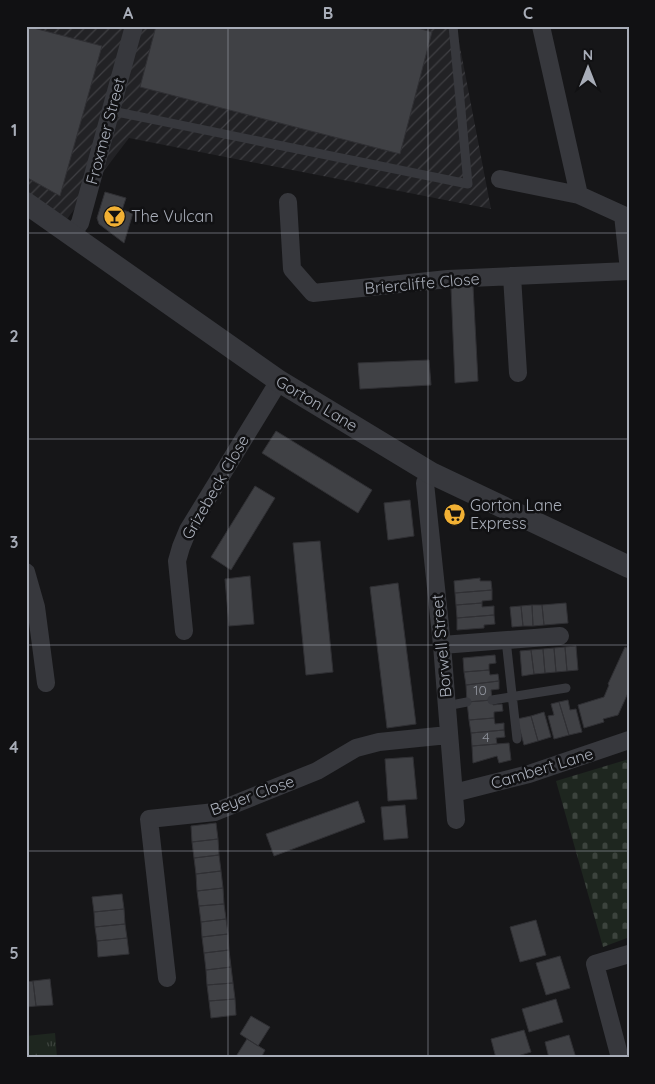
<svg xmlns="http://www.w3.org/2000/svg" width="655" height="1084" viewBox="0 0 655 1084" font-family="Quicksand,sans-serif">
<defs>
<pattern id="industrial-furrows" width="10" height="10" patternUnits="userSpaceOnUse" patternTransform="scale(1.25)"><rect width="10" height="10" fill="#222225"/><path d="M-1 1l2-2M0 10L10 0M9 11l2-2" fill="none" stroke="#3f3f43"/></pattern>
<pattern id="grass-tufts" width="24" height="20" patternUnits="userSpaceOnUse" patternTransform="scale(1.25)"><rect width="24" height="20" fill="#1e261f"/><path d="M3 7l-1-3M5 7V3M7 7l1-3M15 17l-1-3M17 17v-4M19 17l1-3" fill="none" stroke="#3c433d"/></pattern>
<pattern id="cemetery-stones" width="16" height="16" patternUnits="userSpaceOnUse" patternTransform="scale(1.25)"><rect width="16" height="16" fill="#1e261f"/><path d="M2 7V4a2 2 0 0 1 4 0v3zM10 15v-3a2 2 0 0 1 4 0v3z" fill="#3c433d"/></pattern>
</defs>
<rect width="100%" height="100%" fill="#161618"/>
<path fill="url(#industrial-furrows)" d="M26,26H456L491,209L129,138L67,219L26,195Z"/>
<path fill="url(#grass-tufts)" d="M55,1033L57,1058H26V1036Z"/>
<path fill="url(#cemetery-stones)" d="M629,759V933L627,938L603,947L556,781Z"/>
<path fill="#404145" stroke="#303034" d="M26,26L102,46L60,196L26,177Z
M156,26H410L432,32L400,154L140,87Z
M105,192L126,198L122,210L133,213L124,243L99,224L97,218Z
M473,286L478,381L455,383L451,287Z
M429,360L431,385L360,389L358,363Z
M276,431L372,490L358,513L262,453Z
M255,486L275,498L231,570L211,557Z
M410,500L414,536L388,540L384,503Z
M320,541L333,672L306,675L293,543Z
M250,576L254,624L229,626L225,579Z
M480,578V581H491L492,590L455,593L454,581Z
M398,583L416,724L387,728L370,587Z
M492,590V600L482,601V603L456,605L455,593Z
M482,603V607L494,606V615L457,618L456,605Z
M566,603L568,623L544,625L542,605Z
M532,605L533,626H523L521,606Z
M532,605H542L544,625L533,626Z
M521,606L523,626L512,627L510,607Z
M494,615L495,624L484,625V628L457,630V618Z
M576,646L578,670L567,671L565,647Z
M565,647L567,671L556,672L554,648Z
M625,647L629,649V694L628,693L618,715L603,719L604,722L584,728L578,705L604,697L609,685L608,684Z
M554,648L556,672L545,673L543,649Z
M543,649L545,673L534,674L531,650Z
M531,650L534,674L522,676L520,651Z
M495,655L496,663L489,664V670L464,672L463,658Z
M489,670L490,675L498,674L499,681L466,685L464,672Z
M499,681V689L491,690L492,700L467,702L466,685Z
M492,700L493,705L502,704L503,711L494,712V718L469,720L467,702Z
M568,700L570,710L576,709L582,732L569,735L559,702Z
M559,702L569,735L554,739L548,716L554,715L551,704Z
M544,712L551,737L538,741L531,716Z
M531,716L538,741L524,745L517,719Z
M494,718L495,724L504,723V730L471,733L469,720Z
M504,730L505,737L496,738L497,744L472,746L471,733Z
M509,743L511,760L499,763L497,756L473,763L472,746Z
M413,757L417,799L388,801L385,759Z
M358,801L365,822L274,856L266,834Z
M405,805L408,838L384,840L381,807Z
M216,823L218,839L192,842L191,826Z
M218,839L219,855L194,858L192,842Z
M219,855L221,871L196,874L194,858Z
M221,871L223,888L197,891L196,874Z
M223,888L224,904L199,906L197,891Z
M122,894L124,909L94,912L92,897Z
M224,904L226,919L201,922L199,906Z
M124,909L125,924L95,927L94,912Z
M226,919L228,934L202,937L201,922Z
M536,920L546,955L520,962L510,927Z
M125,924L127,938L97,941L95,927Z
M228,934L229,950L204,953L202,937Z
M127,938L129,954L98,957L97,941Z
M229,950L231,967L206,970L204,953Z
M560,956L570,988L546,995L536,963Z
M231,967L233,983L207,985L206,970Z
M50,979L53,1005L36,1006L33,981Z
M33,981L36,1006L26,1007V982Z
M233,983L235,999L209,1001L207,985Z
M235,999L236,1015L211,1018L209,1001Z
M556,999L563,1022L529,1032L522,1009Z
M251,1016L270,1027L258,1046L240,1034Z
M524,1030L531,1052L511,1058H496L491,1039Z
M569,1035L576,1058H549L545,1042Z
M247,1039L265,1050L261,1058H235Z"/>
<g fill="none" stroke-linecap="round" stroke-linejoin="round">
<path stroke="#37383d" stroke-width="9" d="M112,111L468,184L453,26
M506,640L517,739
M492,700L566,688
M446,706L467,702"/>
<path stroke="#37383d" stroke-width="18" d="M541,26L579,195
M500,179L579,195L623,215
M288,202L292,269L313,293L448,279L629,271
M623,215L629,270
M72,234L80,223L134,26
M512,276L518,373
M431,473L425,483L442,645L456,820
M26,572L36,607L46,683
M184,631L177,561L181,547L188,530L279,381
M442,645L560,636
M454,793L529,774L629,740
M167,978L149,819L215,812L317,771L356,748L379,742L448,735
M620,1058L595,964L629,954"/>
<path stroke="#37383d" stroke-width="22" d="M26,203L279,381L431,473L629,567"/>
</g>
<path fill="none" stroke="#a8adb8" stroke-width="1" stroke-opacity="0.55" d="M228,26V1058M428,26V1058M26,233H629M26,439H629M26,645H629M26,851H629"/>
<defs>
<symbol id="bar-disc" viewBox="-11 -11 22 22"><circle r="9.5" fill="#f2b134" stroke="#111113"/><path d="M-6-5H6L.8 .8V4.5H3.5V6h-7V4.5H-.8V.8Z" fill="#111"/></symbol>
<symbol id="supermarket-disc" viewBox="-11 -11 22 22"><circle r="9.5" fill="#f2b134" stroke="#111113"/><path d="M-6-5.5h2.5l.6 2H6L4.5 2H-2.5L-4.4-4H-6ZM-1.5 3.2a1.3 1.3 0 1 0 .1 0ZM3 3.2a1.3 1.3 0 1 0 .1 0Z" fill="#111"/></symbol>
</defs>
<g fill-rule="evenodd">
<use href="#bar-disc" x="102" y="204" width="25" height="25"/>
<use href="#supermarket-disc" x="442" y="502" width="25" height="25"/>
</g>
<g text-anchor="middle" stroke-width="5" stroke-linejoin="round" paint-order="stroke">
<g font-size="14" fill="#8e929b">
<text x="480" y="695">10</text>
<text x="486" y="742">4</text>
</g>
<g font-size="16" fill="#a8adb8" stroke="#111113">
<text transform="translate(105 131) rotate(-75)" y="6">Froxmer Street</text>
<text transform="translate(422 283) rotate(-5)" y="6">Briercliffe Close</text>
<text transform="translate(317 403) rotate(31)" y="6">Gorton Lane</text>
<text transform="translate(215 487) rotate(-60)" y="6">Grizebeck Close</text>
<text transform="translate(441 646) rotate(-95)" y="6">Borwell Street</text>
<text transform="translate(542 768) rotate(-17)" y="6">Cambert Lane</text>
<text transform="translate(252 795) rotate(-20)" y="6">Beyer Close</text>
</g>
<g font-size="16" fill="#a8adb8" stroke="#111113" text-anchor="start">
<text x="131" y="222">The Vulcan</text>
<text x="470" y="511">Gorton Lane<tspan x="470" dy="18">Express</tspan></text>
</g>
</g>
<rect width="655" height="1084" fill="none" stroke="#111113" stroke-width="55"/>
<g transform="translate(588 68)" stroke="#111113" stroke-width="4" paint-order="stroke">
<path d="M0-4L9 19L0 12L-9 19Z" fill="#a8adb8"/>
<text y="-8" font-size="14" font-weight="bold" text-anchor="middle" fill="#a8adb8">N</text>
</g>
<rect x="28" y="28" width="600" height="1028" fill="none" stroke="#a8adb8" stroke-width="2"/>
<g font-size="16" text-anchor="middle" font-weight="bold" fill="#a8adb8">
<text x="128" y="19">A</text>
<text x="328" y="19">B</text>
<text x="528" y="19">C</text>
<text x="14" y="136">1</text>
<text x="14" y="342">2</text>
<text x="14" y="548">3</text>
<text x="14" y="753">4</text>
<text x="14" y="959">5</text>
</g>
</svg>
